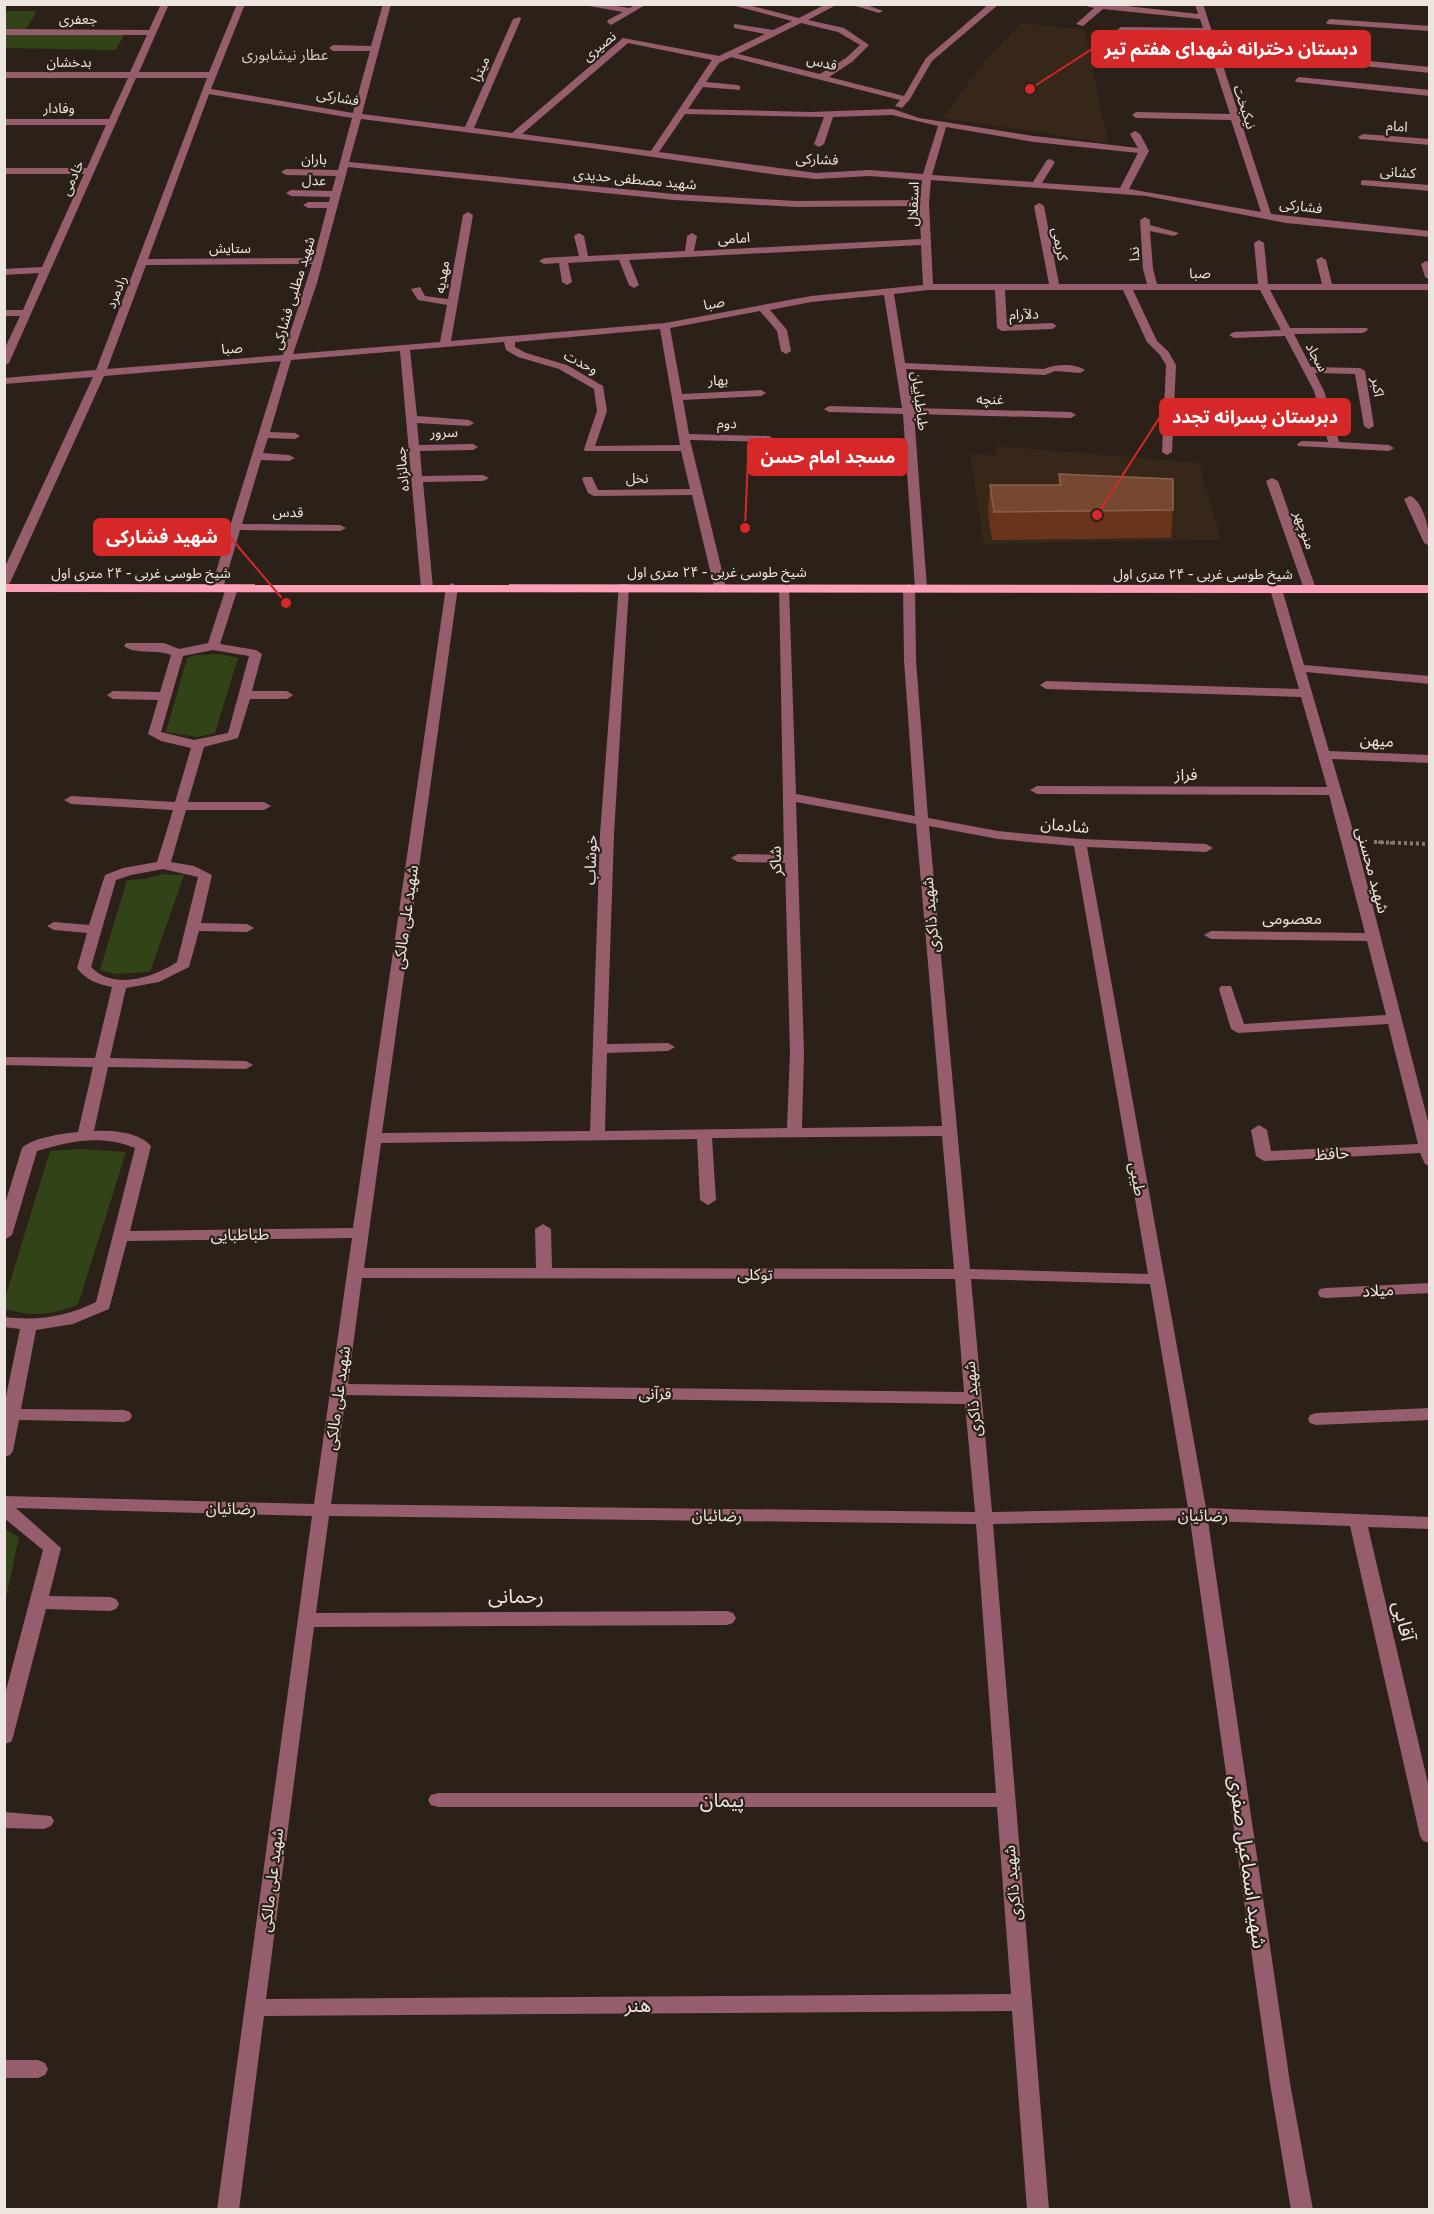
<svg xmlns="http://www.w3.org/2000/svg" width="1434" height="2214" viewBox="0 0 1434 2214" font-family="'Golos Text','Noto Sans Arabic',sans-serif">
<rect width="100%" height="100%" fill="#2c2118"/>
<path fill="#362718" d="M1021,23L1085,30L1108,143L943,118L984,61Z
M997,446L1199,463L1221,540L984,544L970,454L995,455Z"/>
<path fill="#314317" d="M5,11H37L26,29H5Z
M5,35H124L116,50L5,48Z
M220,654L238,658L215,733L198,737L166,732L187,658L195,655Z
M162,874L184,875L150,972L114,974L100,970L127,880L145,879Z
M81,1149L126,1152L78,1305C51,1315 33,1317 5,1309V1298L50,1151Z
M5,1529L19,1537L5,1602Z"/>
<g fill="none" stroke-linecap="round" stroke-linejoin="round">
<path stroke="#837a73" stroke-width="3" stroke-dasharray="2 2" stroke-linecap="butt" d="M1374,842L1394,843"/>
<path stroke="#837a73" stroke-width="4" stroke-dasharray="3 3" stroke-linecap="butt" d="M1374,842L1430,844"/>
<path fill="#965e6c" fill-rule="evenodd" d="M161,4H169L139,72H209L237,4H245L211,89L353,113L370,51H333L329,48L333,45L371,46L383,4H391L362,114L465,127L513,19L520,17L521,19L474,128L512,133L623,38L719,56L765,34L734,28V24L773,30L792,21L728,4H744L799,18L826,4H838L808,20L844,28L869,45L852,62L829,77L904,96L926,58L989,4H999L932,61L910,99L902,108L895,106L900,100L731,57L719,63L706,82L737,85L740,86V90L703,87L688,109L811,112L893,109L919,118L1034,136L1138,148L1130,134L1135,131L1140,134L1149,151L1129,189L1261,212L1231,120L1136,118L1132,115L1136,112L1230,114L1214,65L1119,64L1115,61L1119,58L1212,59L1204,33H1121L1117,30L1121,27L1203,28L1200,19L1103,9L1083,26L1076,24L1094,8L1078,4H1109L1198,14L1195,4H1203L1271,214L1430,231V237L1286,223L1146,196L931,180L929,203L933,284H1049L1034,206L1039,203L1044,206L1059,284H1147L1143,269L1140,220L1145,217L1150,220V225L1179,233L1174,236L1150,231L1153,269L1157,284H1258L1254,243L1259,240L1264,243L1268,284H1322L1316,260L1321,257L1326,260L1332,284H1430V290H1270L1290,328H1367L1368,330L1363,333L1294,334L1311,367L1360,368L1365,371L1374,426L1369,429L1364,426L1355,374L1315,373L1324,391L1339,442L1389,445L1394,448L1389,451L1298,446L1297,444L1302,441L1328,442L1314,391L1285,336L1234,338L1229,335L1234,332L1281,330L1260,290H1133L1157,341L1168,351L1176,365L1172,452L1167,455L1162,452L1166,365L1160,355L1147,342L1123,290H1005L1007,325L1052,323L1057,326L1052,329L1002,331L997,328L995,290H928L894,294L905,363L1044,369C1055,364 1075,363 1085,370L1080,373L1055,371L1045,375L906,369L913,408L1071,412L1076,415L1071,418L914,414L927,588L925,591H917L915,588L903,414L829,412L824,409L829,406L902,408L884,295L811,302L770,310L787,330L791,351L786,354L781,351L777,331L760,311L670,328L682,394L761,390L766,393L761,396L683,400L689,434L769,436L774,439L769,442L690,440L726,587L724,590H716L714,587L692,495L594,496L588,493L582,479L584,477H592L598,490L690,489L681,451H585L584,449L597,411L594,389L559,369L518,357L506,350L504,342L410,350L417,416L469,420L474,423L469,426L417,423L419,445L473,444L478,447L473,450L420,451L422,476L483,475L489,478L483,481L423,482L433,588L431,591H423L421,588L400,351L291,360L270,432L295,433L300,436L295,439L268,438L263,453L289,455L295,458L289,461L261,460L242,524L340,525L346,528L340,531L240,530L223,588L217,592L211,588L281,361L104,376L10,583L4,586V569L93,377L4,384V378L96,370L207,78H136L9,363L4,366V350L20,316H4V310H23L39,273L4,275V269L42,267L84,174H4V168H87L106,125H4V119H109L128,78H4V72H130L147,35H4V29L149,30ZM801,23L838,32L860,45L846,58L820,74L738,54ZM628,43L712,60L651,151L522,134ZM209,94L352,118L338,170L286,169L281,172L286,175L336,176L332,191L291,190L286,193L291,196L330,197L329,202H308L303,205L308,208H327L314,258L148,259ZM685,114L824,117L814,144L819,147L824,144L833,117L892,115L938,126L923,174L869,170L816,173L659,152ZM361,119L591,148L778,175L816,179L869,176L922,180L920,200L796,201L674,194L349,162ZM946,127L1034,142L1138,153L1120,188L1042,183L1055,162L1050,159L1047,160L1033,182L932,175ZM348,167L674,200L796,207L919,206L921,239L694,251L697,236L692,233L687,236L685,251L588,256L584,236L579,233L574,236L579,256L544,258L539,261L544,264L559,263L562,282L567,285L572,282L568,263L619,260L629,285L634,288L639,285L629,260L921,245L923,285L811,296L665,323L451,341L473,215L468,212L463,215L448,299L425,296L420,287L411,289L418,300L447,305L440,342L293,354L317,283ZM312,264L283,355L107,369L146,265ZM660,329L680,445L595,446L607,411L603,386L567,365L526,353L515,347V342Z
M578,4H603L630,8L636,4H647L611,25L607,22L608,20L623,12Z
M849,4H864L883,11L879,13Z
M1330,19L1430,26V31L1327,24L1326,22Z
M1338,58L1430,67V73L1335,63L1334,61Z
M1299,77L1430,90V96L1296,82L1295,80Z
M1363,134L1430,139V145L1360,139L1358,137Z
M1364,180L1430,185V191L1361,185V181Z
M1426,261L1430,262V280L1425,277L1421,264Z
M1272,478L1278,481L1316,589L1314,592L1310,593L1304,589L1266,481Z
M1410,496C1424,501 1430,533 1430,546L1424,543L1404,499Z
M452,583L458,587L382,1133L590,1131L600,834L619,584H627L629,587L614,834L607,1044L668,1043L675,1047L668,1051L607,1053L605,1131L787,1128L790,1053L785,863L738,862L731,858L738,854L784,855L779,585H787L789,588L796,794L915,816L904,660L903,588L909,584L915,588L916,660L928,818L998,831L1080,839L1206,844L1213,848L1206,852L1087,847L1206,1508L1430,1517V1529L1368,1527L1430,1792V1843L1423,1841L1420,1836L1350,1526L1208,1521L1290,2083L1313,2210H1291L1270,2083L1190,1520L993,1524L1049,2210H1027L1012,2011L264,2016L239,2210H217L312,1516L16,1508L61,1548L49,1596L110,1597L116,1599L119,1604L116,1609L110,1611L46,1609L13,1737L11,1742L4,1744V1698L43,1550L4,1518V1496L314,1504L352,1238L127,1241L109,1309L73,1324L36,1330L21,1409L124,1410L130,1412L132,1416L130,1420L124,1422L19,1420L13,1451L10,1455L4,1457V1406L20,1329L4,1327V1317C38,1321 65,1317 96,1302L135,1148C103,1134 69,1141 37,1151L12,1235L4,1240V1207L22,1148C31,1138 65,1133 78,1132L93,1067L4,1065V1057L95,1058L112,987C97,984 86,980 77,968L87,933L54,930L47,926L54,922L89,925L105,875L123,868L157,862L173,810L71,804L64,800L71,796L175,802L191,748L161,741L148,734L158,700L113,699L107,695L113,691L160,692L171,655C157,649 135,655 124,646L126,643H164L179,649L208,643L226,588L228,585H236L238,588L220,644L256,650L262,654L252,691H287L293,695L287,699H250L238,738L204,747L188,802H264L271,806L264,810H186L171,862L194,866L212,875L201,923L247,924L254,928L247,932L199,931L189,967L159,982L126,988L110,1058L246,1061L253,1065L246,1069L108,1067L94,1131C111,1130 139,1132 151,1146L130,1231L353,1228L446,587ZM213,650L249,656L228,733L194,740L161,732L183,656ZM796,802L916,824L942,1126L802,1128L804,1053ZM929,826L998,839L1074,846L1148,1274L970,1269ZM163,869L198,877L177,962C154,977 114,991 91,967L116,880L131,875ZM942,1136L954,1269L552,1268L551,1229L543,1224L535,1229L536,1268H364L381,1143L697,1139L700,1200L708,1205L716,1200L712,1138ZM362,1278L955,1279L964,1392L348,1384ZM971,1279L1150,1284L1188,1508L992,1512ZM346,1395L965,1404L975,1512L331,1504ZM329,1516L976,1524L996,1793H438L431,1795L428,1800L431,1805L438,1807H997L1011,1994L266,1999L314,1627L727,1625L733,1623L736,1618L733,1613L727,1611L316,1613Z
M1276,585L1282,589L1304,665L1430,676V684L1306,672L1329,751L1430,755V763L1332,759L1356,841L1430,1129V1166L1425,1164L1420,1153L1264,1161L1256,1156L1251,1130L1259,1125L1267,1130L1271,1151L1418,1144L1388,1024L1238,1033L1231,1029L1219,989L1221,986H1231L1244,1024L1386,1015L1367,941L1211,939L1204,935L1211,931L1365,933L1329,795L1037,794L1030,790L1037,786L1327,787L1301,697L1046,689L1040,685L1046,681L1299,689L1270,589Z
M1430,1283V1293L1326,1298L1320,1297L1318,1293L1320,1289L1326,1288Z
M1430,1408V1420L1316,1425L1310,1423L1308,1419L1310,1415L1316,1413Z
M4,1812L51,1816L54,1821L51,1826L44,1829L4,1828Z
M4,2060H38L45,2063L48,2069L45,2075L38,2078H4Z"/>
<path fill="#fe9fb7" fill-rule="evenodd" d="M4,584L1430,585V593L4,592Z"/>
</g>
<path fill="#68351c" d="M1059,474L1173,510L1171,538L992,540L988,512L990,485H1058Z"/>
<path fill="#764831" stroke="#89614c" stroke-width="1.5" d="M1059,474L1173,479V510L994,512L990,485H1061Z"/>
<g text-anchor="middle" stroke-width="4.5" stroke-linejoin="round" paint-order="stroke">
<g font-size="14" fill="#ede6e0" stroke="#2c2118">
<text x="78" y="24">جعفری</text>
<text transform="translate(599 46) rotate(-39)" y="5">نصیری</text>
<text x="69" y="67">بدخشان</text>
<text transform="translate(822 62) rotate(14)" y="5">قدس</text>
<text transform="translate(480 69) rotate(-66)" y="5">میترا</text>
<text transform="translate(338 97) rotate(10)" y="5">فشارکی</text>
<text transform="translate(1245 107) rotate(72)" y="5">نیکبخت</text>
<text x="59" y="113">وفادار</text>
<text transform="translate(1397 126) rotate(4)" y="5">امام</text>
<text transform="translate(314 159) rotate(1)" y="5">باران</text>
<text transform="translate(817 159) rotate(2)" y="5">فشارکی</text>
<text transform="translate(1398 172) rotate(4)" y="5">کشانی</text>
<text transform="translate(72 178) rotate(-66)" y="5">خادمی</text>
<text transform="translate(635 179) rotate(5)" y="5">شهید مصطفی حدیدی</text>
<text transform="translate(314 180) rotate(2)" y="5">عدل</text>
<text transform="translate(913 204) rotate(-88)" y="5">استقلال</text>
<text transform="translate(1301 206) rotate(7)" y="5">فشارکی</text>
<text transform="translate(734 238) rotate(-3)" y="5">امامی</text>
<text transform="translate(1060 244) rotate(79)" y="5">کریمی</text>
<text x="230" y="253">ستایش</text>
<text transform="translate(1134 254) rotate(-93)" y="5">ندا</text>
<text transform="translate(1200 273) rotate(-1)" y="5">صبا</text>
<text transform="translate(442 277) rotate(-81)" y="5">مهدیه</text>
<text transform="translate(116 292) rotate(-69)" y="5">رادمرد</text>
<text transform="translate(293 293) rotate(-73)" y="5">شهید مطلبی فشارکی</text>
<text transform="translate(714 303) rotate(-11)" y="5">صبا</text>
<text transform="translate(1024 314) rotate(-2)" y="5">دلآرام</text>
<text transform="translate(232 348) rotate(-5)" y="5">صبا</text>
<text transform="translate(1317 357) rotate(61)" y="5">سجاد</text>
<text transform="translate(581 362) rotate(27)" y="5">وحدت</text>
<text transform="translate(718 380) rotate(-2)" y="5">بهار</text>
<text transform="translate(1378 387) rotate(81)" y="5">اکبر</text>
<text transform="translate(990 399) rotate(1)" y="5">غنچه</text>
<text transform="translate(920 401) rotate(83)" y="5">طباطباییان</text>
<text transform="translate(727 423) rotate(2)" y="5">دوم</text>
<text transform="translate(444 432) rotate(-1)" y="5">سرور</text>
<text transform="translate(402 469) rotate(-95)" y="5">جمالزاده</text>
<text transform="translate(637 478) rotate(-1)" y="5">نخل</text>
<text transform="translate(288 512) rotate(1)" y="5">قدس</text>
<text transform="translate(1305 530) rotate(71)" y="5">منوچهر</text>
<text x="717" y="577">شیخ طوسی غربی - ۲۴ متری اول</text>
<text x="141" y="578">شیخ طوسی غربی - ۲۴ متری اول</text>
<text x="1203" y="579">شیخ طوسی غربی - ۲۴ متری اول</text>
</g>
<g font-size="15" fill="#d9cbbf" stroke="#2c2118">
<text x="285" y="60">عطار نیشابوری</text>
</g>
<g font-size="16" fill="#ede6e0" stroke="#2c2118">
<text transform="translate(1377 740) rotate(3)" y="6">میهن</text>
<text x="1186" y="780">فراز</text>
<text transform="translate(1065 825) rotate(5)" y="6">شادمان</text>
<text transform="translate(590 860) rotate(-88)" y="6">خوشاب</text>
<text transform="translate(775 861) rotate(-92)" y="6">شاکر</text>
<text transform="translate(1373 870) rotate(75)" y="6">شهید محسنی</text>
<text transform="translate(930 915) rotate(-95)" y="6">شهید ذاکری</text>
<text transform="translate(405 917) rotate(-82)" y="6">شهید علی مالکی</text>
<text x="1292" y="924">معصومی</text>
<text transform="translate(1332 1153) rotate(-3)" y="6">حافظ</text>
<text transform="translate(1138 1179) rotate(80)" y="6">طیبی</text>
<text transform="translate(240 1234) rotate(-1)" y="6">طباطبایی</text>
<text x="755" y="1280">توکلی</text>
<text transform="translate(1378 1290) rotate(-3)" y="6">میلاد</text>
<text transform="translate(655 1393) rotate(1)" y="6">قرآنی</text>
<text transform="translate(337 1398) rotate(-82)" y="6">شهید علی مالکی</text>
<text transform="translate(972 1399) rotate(-95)" y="6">شهید ذاکری</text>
<text transform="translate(231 1508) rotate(1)" y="6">رضائیان</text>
<text transform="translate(717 1515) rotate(1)" y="6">رضائیان</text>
<text transform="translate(1203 1515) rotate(1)" y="6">رضائیان</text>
<text transform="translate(271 1880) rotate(-83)" y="6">شهید علی مالکی</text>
<text transform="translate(1012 1883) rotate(-95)" y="6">شهید ذاکری</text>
</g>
<g font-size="20" fill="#ede6e0" stroke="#2c2118">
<text x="516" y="1603">رحمانی</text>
<text transform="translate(1404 1621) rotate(77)" y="7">آقایی</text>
<text x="722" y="1807">پیمان</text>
<text transform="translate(1248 1862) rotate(82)" y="7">شهید اسماعیل صفری</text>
<text x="638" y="2012">هنر</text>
</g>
</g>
<path fill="none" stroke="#d62828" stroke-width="2" d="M1030 89L1092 49M1097 515L1160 417M745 528L748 457M286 603L230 537"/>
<g fill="#d62828" stroke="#2c2118" stroke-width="2">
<circle cx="1030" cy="89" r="6"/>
<circle cx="1097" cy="515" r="6"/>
<circle cx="745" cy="528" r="6"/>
<circle cx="286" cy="603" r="6"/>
</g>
<g fill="#d62828" stroke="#d62828" stroke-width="2">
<rect x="1092" y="31" width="278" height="36" rx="6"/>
<rect x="1160" y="399" width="190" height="36" rx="6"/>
<rect x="748" y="439" width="159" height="36" rx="6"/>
<rect x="94" y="519" width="136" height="36" rx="6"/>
</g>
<g font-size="18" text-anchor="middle" font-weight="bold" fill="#fff">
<text x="1231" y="55">دبستان دخترانه شهدای هفتم تیر</text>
<text x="1255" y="423">دبرستان پسرانه تجدد</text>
<text x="828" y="463">مسجد امام حسن</text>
<text x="162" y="543">شهید فشارکی</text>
</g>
<rect width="1434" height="2214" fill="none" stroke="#ede6e0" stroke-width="12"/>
</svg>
